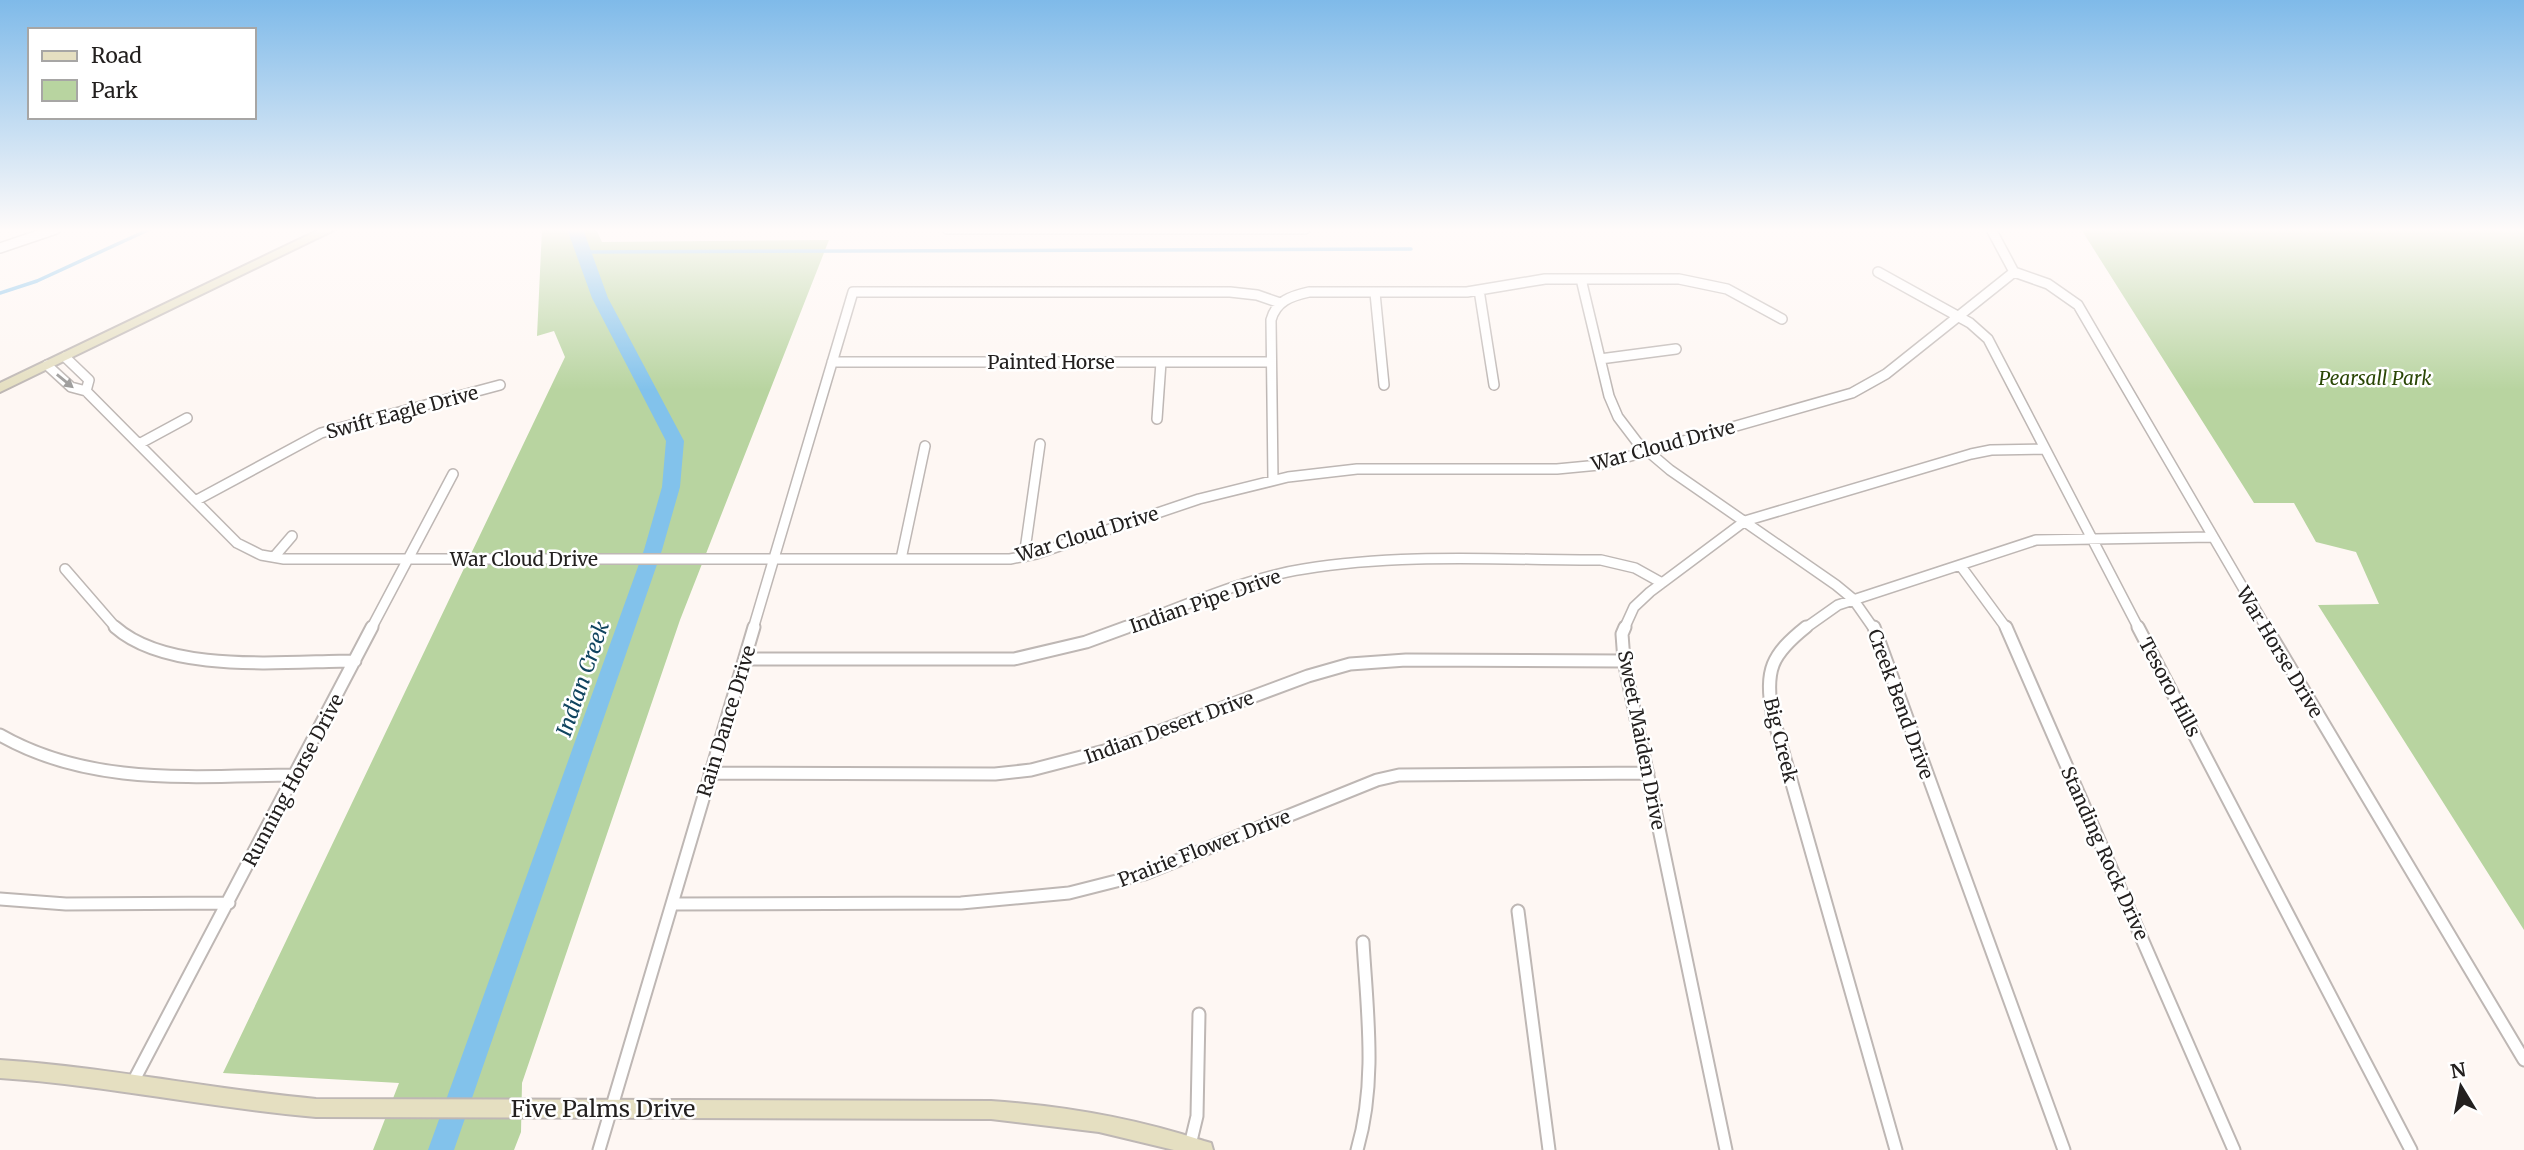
<svg xmlns="http://www.w3.org/2000/svg" width="2524" height="1150" viewBox="0 0 2524 1150" font-family="Merriweather,serif">
<rect width="100%" height="100%" fill="#fef7f3"/>
<path fill="#b8d4a0" d="M542,229H596L602,242L829,240L680,620L522,1083L521,1132L514,1150H373L399,1083L223,1073L565,357L554,331L537,336Z
M2081,229H2524V930L2318,605L2379,604L2356,552L2316,542L2294,503H2254Z"/>
<g fill="none" stroke-linecap="round" stroke-linejoin="round">
<path stroke="#82c2eb" stroke-width="3.5" d="M584,252L1411,249
M0,293L37,281L150,229"/>
<path fill="#82c2eb" fill-rule="evenodd" d="M567,229H583L608,298L684,441L680,487L662,550L454,1150H428L644,550L662,487L666,441L592,298Z"/>
<defs>
<path id="street-far1" d="M947,229H1305
M1991,229L2014,272
M0,248L56,229
M1878,272L1970,323L1988,339L2139,629
M2014,272L2048,284L2078,305L2267,629
M1581,279L1609,396L1618,417L1637,442L1670,470L1836,585L1853,599L1874,629
M1479,290L1494,385
M1375,293L1384,385
M65,357L89,380L86,391
M1600,359L1676,349
M832,362H1271
M47,365L71,387L86,391L237,543L261,555L284,559H1010L1036,554L1199,499L1288,477L1357,469H1557L1599,465L1852,393L1886,374L2014,272
M1157,419L1161,362
M139,444L187,418
M1273,480L1271,320C1276,301 1291,296 1309,292H1467L1545,279H1679L1727,289L1782,319
M195,501L321,433L500,385
M274,557L292,536
M1024,557L1040,444
M901,559L925,446
M1960,565L2007,629
M65,569L117,629
M371,629L453,474
M753,629L853,292H1230L1257,295L1280,303
M1122,629C1180,608 1244,578 1304,569C1401,553 1502,560 1601,560L1635,568L1662,583
M1624,629L1634,607L1650,592L1745,521L1971,454L1991,450L2044,449
M1804,629L1838,605L2036,540L2212,537"/>
<path id="street" d="M115,627C169,675 287,661 355,661
M1625,627L1622,634L1624,661L1726,1150
M1806,627C1771,655 1765,670 1772,713L1896,1150
M1874,627L2064,1150
M2006,627L2234,1150
M2138,627L2411,1150
M2266,627L2524,1060
M745,659H1014L1086,642L1127,627
M0,735C91,787 194,776 295,775
M710,773L995,774L1031,770L1112,749L1308,676L1350,664L1406,660L1624,661
M0,899L66,904L229,903
M672,904L961,903L1069,893L1144,874L1377,780L1399,775L1648,773
M1518,911L1549,1150
M132,1084L372,627
M1190,1145L1197,1116L1199,1014
M599,1150L754,627
M1357,1150C1377,1082 1367,1011 1363,942"/>
<path id="secondary" d="M321,229H336L0,392V383Z
M0,1060C106,1067 210,1089 316,1099L991,1101C1064,1106 1134,1118 1204,1141L1211,1143L1213,1150H1174L1099,1132L991,1119L316,1117C210,1108 106,1085 0,1078Z"/>
</defs>
<use href="#street-far1" stroke="#beb7b4" stroke-width="12"/>
<use href="#street" stroke="#beb7b4" stroke-width="15"/>
<use href="#secondary" stroke="#beb7b4" stroke-width="4"/>
<use href="#street-far1" stroke="#fff" stroke-width="9"/>
<use href="#street" stroke="#fff" stroke-width="11"/>
<use href="#secondary" fill="#e5dfc1" fill-rule="evenodd"/>
</g>
<defs><path id="oneway-solid" d="M-6-.8H1V-3.2L6.5 0L1 3.2V.8H-6Z" transform="scale(1.75)"/></defs>
<use fill="#9c9b9a" href="#oneway-solid" transform="translate(65 381) rotate(39)"/>
<linearGradient id="sky" x2="0" y2="1"><stop stop-color="#7fbae9"/><stop offset="0.59" stop-color="#fffbfa"/><stop offset="1" stop-color="#fffbfa" stop-opacity="0"/></linearGradient>
<rect width="2524" height="390" fill="url(#sky)"/>
<g text-anchor="middle" stroke-width="5" stroke-linejoin="round" paint-order="stroke">
<g font-size="19" fill="#23201f" stroke="#fff">
<text x="1051" y="369">Painted Horse</text>
<text transform="translate(402 412) rotate(-15)" y="7">Swift Eagle Drive</text>
<text transform="translate(1663 445) rotate(-15)" y="7">War Cloud Drive</text>
<text transform="translate(1087 534) rotate(-17)" y="7">War Cloud Drive</text>
<text x="524" y="566">War Cloud Drive</text>
<text transform="translate(1205 601) rotate(-19)" y="7">Indian Pipe Drive</text>
<text transform="translate(2280 652) rotate(59)" y="7">War Horse Drive</text>
<text transform="translate(2170 687) rotate(62)" y="7">Tesoro Hills</text>
<text transform="translate(1901 704) rotate(70)" y="7">Creek Bend Drive</text>
<text transform="translate(726 721) rotate(-73)" y="7">Rain Dance Drive</text>
<text transform="translate(1169 727) rotate(-20)" y="7">Indian Desert Drive</text>
<text transform="translate(1642 740) rotate(79)" y="7">Sweet Maiden Drive</text>
<text transform="translate(1781 740) rotate(76)" y="7">Big Creek</text>
<text transform="translate(293 780) rotate(-62)" y="7">Running Horse Drive</text>
<text transform="translate(1204 848) rotate(-21)" y="7">Prairie Flower Drive</text>
<text transform="translate(2105 853) rotate(66)" y="7">Standing Rock Drive</text>
</g>
<g font-size="19" font-style="italic" fill="#2b4706" stroke="#fff">
<text x="2375" y="385">Pearsall Park</text>
</g>
<g font-size="21" font-style="italic" fill="#10445f" stroke="#fff">
<text transform="translate(583 679) rotate(-71)" y="7">Indian Creek</text>
</g>
<g font-size="23" fill="#23201f" stroke="#fff">
<text x="603" y="1117">Five Palms Drive</text>
</g>
</g>
<rect x="28" y="28" width="228" height="91" fill="#ffffff" stroke="#a7a6a5" stroke-width="2"/>
<rect x="42" y="51" width="35" height="10" fill="#e5dfc1" stroke="#a7a6a5" stroke-width="2"/>
<text x="91" y="63" font-size="21" fill="#23201f">Road</text>
<rect x="42" y="80" width="35" height="21" fill="#b8d4a0" stroke="#a7a6a5" stroke-width="2"/>
<text x="91" y="98" font-size="21" fill="#23201f">Park</text>
<g transform="translate(2461 1087) rotate(350)" stroke="#ffffff" stroke-width="5" paint-order="stroke">
<path d="M0-5L12 26L0 18L-12 26Z" fill="#23201f"/>
<text y="-10" font-size="19" font-weight="bold" text-anchor="middle" fill="#23201f">N</text>
</g>
</svg>
